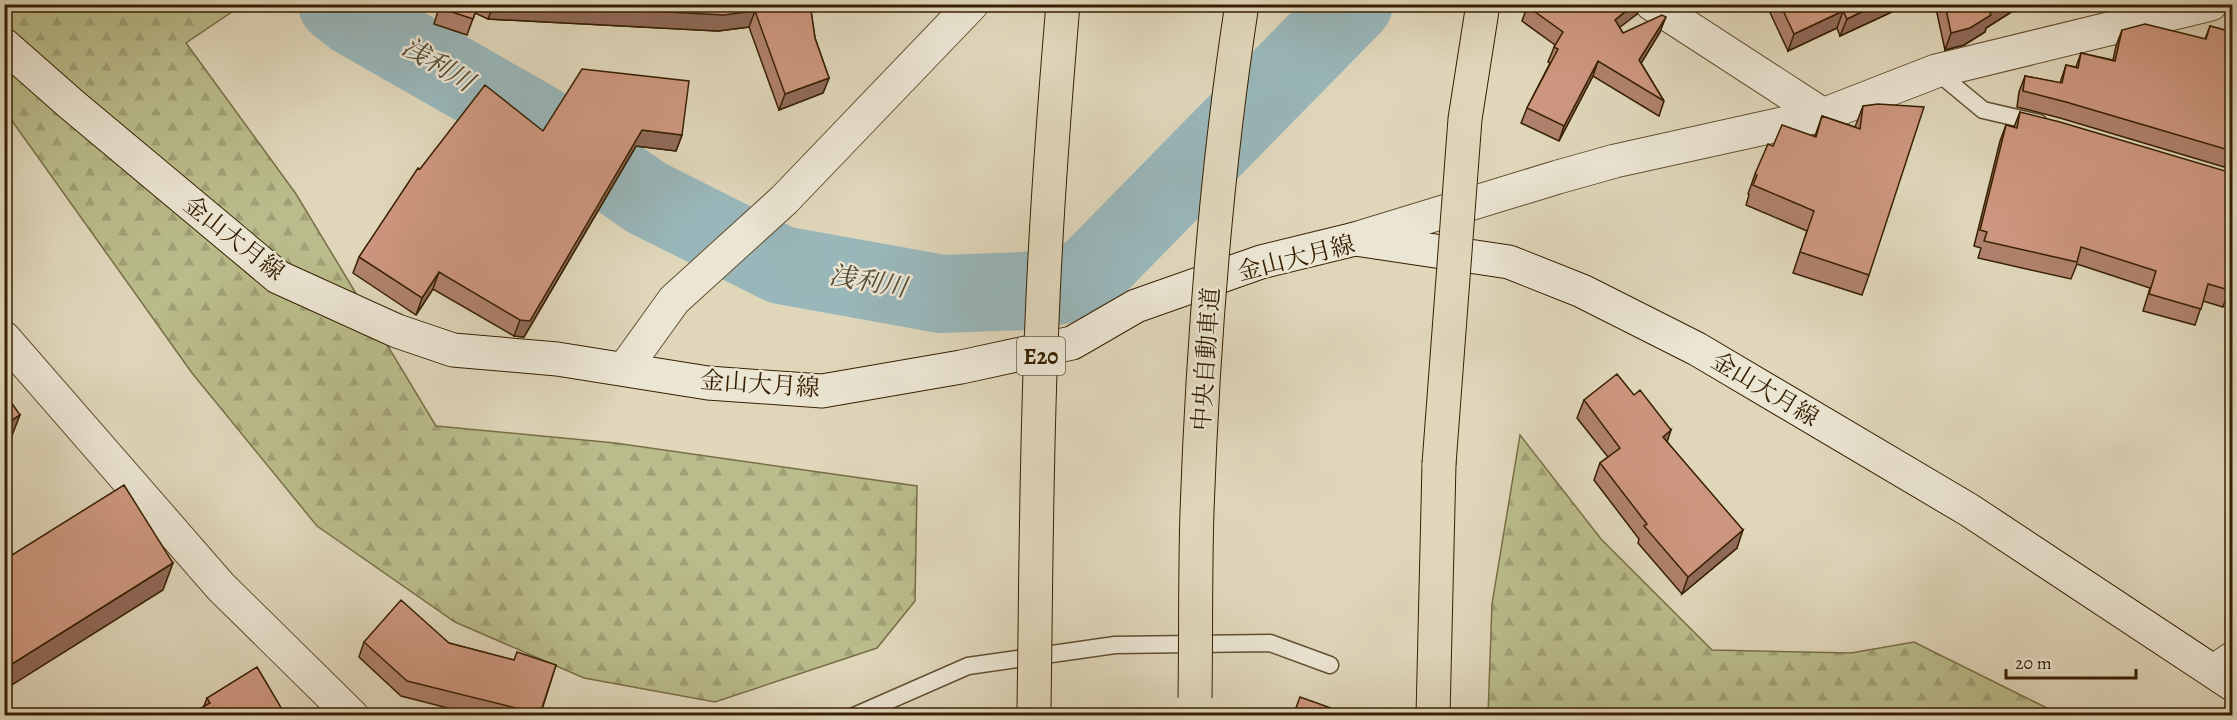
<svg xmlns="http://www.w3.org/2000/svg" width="2237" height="720" viewBox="0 0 2237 720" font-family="Alegreya,'Noto Serif JP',serif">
<defs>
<pattern id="forest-firs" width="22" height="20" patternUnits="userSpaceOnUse" patternTransform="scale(1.5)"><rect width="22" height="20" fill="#babc8b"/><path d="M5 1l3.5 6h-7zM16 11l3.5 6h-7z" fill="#a0a176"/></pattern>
</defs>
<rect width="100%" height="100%" fill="#e0d7bb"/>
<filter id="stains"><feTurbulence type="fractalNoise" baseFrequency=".00333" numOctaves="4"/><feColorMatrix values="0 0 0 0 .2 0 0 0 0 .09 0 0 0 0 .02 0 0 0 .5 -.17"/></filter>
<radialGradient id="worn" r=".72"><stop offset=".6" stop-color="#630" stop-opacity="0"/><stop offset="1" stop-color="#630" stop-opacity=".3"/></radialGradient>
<path fill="url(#forest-firs)" stroke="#786e46" stroke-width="1.5" d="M5,5H242L186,43L296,194L436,426L615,443L917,486L915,601L877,648L715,702L584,678L455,622L317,526L192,373L5,111Z
M1520,435L1601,539L1712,650L1851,653L1914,642L2061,715H1488L1492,604Z"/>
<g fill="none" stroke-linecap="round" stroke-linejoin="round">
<path stroke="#99b7bb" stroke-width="78" d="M337,4L355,18L539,123L647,198L781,265L942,294L1026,291L1073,283L1091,272L1354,4"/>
<defs>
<path id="lane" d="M1936,71L1983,110L2039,123
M854,716L968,666L1115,645L1270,643L1330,665"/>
<path id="street" d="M1652,4L1823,115
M1355,239L1558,177L1615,161L1823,115L1936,71L2211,4
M4,338L221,587L352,716
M625,368L674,300L784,200L972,4
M2214,671L2232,659"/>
<path id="secondary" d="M4,45L71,104L278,277L397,331L453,350L557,359L708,383L822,391L961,367L1072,343L1136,306L1261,262L1355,239L1509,262L1582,291L1697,349L1969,510L2232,684"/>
<path id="highway" d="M1433,716L1439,464"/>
</defs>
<use href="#lane" stroke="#614e30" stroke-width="19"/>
<use href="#street" stroke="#614e30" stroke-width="35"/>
<use href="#secondary" stroke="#372001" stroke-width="35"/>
<use href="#highway" stroke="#372001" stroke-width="35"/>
<use href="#lane" stroke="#ebe5d3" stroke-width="16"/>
<use href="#street" stroke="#ebe5d3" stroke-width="33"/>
<use href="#secondary" stroke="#ebe5d3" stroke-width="33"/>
<use href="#highway" stroke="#e0d7bb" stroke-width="33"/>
<defs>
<path id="highway-bridge" d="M1439,464L1465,119L1483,4
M1195,698C1196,636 1195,573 1197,511C1203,342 1216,172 1242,4
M1034,709C1036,580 1036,451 1042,322C1046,216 1054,110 1063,4"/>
</defs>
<use href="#highway-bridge" stroke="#372001" stroke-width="35" stroke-linecap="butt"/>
<use href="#highway-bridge" stroke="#e0d7bb" stroke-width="33"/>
</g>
<path fill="#b0826d" stroke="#372001" stroke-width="1.5" d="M440,4H810L815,38L829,78L823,93L779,110L749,27L718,31L488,19L475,13L467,35L434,24Z
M1528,4H1640L1637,14L1619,27L1623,33L1660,32L1641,63L1664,101L1659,116L1593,76L1559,141L1521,123L1527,108L1550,63L1548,62L1555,45L1522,21Z
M1766,4H1909L1840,36L1837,28L1788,51Z
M1935,4H2024L1986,28L1985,32L1964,45L1945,50Z
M2210,26L2232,32V166L2231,169L2060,118L2017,107L2019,92L2025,76L2060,83L2066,65L2076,67L2081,53L2113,60L2116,46L2122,30L2205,39Z
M1863,106L1869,275L1862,295L1793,273L1807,231L1746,205L1749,195L1748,194L1755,174L1773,146L1815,136L1822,116L1855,127Z
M2020,112L2229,290L2223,307L2203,301L2195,325L2143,311L2150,288L2077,264L2071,279L1978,258L1981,248L1974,246L2000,141L2006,125L2014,127Z
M543,131L682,135L676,151L636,146L524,337L514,336L433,289L416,315L353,273L359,257L420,169Z
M1584,400L1667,441L1737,548L1682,594L1638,543L1639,539L1594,480L1600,463L1608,457L1577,418Z
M364,642L449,643L514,660L556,665L540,716H479L401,696L359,657Z
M207,698L286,716L204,706Z"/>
<path fill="#906a59" stroke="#372001" stroke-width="1.5" d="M494,4H514L755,11L749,27L718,31L488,19Z
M1635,4H1640L1637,14L1610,35L1615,20Z
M1878,4H1909L1840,36L1847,19Z
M2003,4H2024L1986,28L1985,32L1964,45L1945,50L1951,33Z
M1843,11L1837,28L1788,51L1794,34Z
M1666,17L1660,32L1634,75L1639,60Z
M1598,61L1593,76L1559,141L1564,126Z
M829,78L823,93L779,110L785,94Z
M642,130L682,135L676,151L636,146L524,337L514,336L520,320Z
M439,272L433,289L416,315L422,298Z
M20,415L11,438L4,443V425Z
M1671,430L1665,448L1663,437Z
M1743,530L1737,548L1682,594L1688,577Z
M173,563L163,590L4,690V669Z"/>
<path fill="#cd977f" stroke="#372001" stroke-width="1.5" d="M441,4H478L473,19L440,8Z
M514,4H810L815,38L829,78L785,94L755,11L724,15Z
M1528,4H1635L1615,20L1623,33L1662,15L1666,17L1639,60L1664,101L1598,61L1564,126L1527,108L1558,49L1554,47L1563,32L1527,6Z
M1780,4H1878L1847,19L1843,11L1794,34Z
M1945,4H2003L1990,13L1991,15L1970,28L1951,33Z
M2145,24L2206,39L2210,26L2232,32V151L2066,102L2023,91L2025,76L2062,83L2066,65L2078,68L2081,53L2115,61L2122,30Z
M582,69L689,81L682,135L642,130L530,321L520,320L439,272L422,298L359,257L418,168L420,169L485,85L543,131Z
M1878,104L1924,107L1869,275L1800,252L1814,211L1753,185L1757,175L1755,174L1768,144L1773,146L1782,125L1816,137L1822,116L1860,129L1863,106Z
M2020,112L2060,122L2232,173V279L2229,290L2208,284L2201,309L2149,294L2156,271L2081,247L2077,262L1984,241L1987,232L1980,230L2006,125L2017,128Z
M1617,374L1634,395L1640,390L1671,430L1663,437L1743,530L1688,577L1644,526L1647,524L1600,463L1620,448L1584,400Z
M4,392L20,415L4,425Z
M124,485L173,563L4,669V560Z
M401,600L449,643L514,660L517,652L556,665L540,714L407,681L364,642Z
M257,667L286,716H187L210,703L207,698Z
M1300,697L1353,716H1293Z"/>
<g text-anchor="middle" stroke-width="5" stroke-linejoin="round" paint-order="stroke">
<rect fill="#ebe5d3" stroke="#6d5b40" stroke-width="1.5" x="1017" y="337" width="48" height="38" rx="4.5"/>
<g font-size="22" font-weight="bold" fill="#372001">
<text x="1041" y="364">E20</text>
</g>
<g font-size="24" fill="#372001" stroke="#ebe5d3">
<text transform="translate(234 238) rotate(38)" y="8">金山大月線</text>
<text transform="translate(1296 258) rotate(-14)" y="8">金山大月線</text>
<text transform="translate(1206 359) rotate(-86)" y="8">中央自動車道</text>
<text transform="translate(760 384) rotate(4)" y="8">金山大月線</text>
<text transform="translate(1765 389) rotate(31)" y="8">金山大月線</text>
</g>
<g font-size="26" font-style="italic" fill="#544d39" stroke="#ebe5d3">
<text transform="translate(438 64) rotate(31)" y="9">浅利川</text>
<text transform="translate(868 281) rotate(10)" y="9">浅利川</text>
</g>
</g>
<rect width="2237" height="720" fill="none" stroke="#e0d7bb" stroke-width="24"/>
<rect x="6" y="6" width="2225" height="708" fill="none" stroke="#372001" stroke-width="3"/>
<rect x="12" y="12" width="2213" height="696" fill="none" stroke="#372001" stroke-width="1.5"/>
<path d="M2006 669v9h130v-9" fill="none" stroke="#372001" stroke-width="3"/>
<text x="2015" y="669" font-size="18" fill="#372001" stroke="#ebe5d3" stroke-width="4.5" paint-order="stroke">20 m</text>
<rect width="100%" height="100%" filter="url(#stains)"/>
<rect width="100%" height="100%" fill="url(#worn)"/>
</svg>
